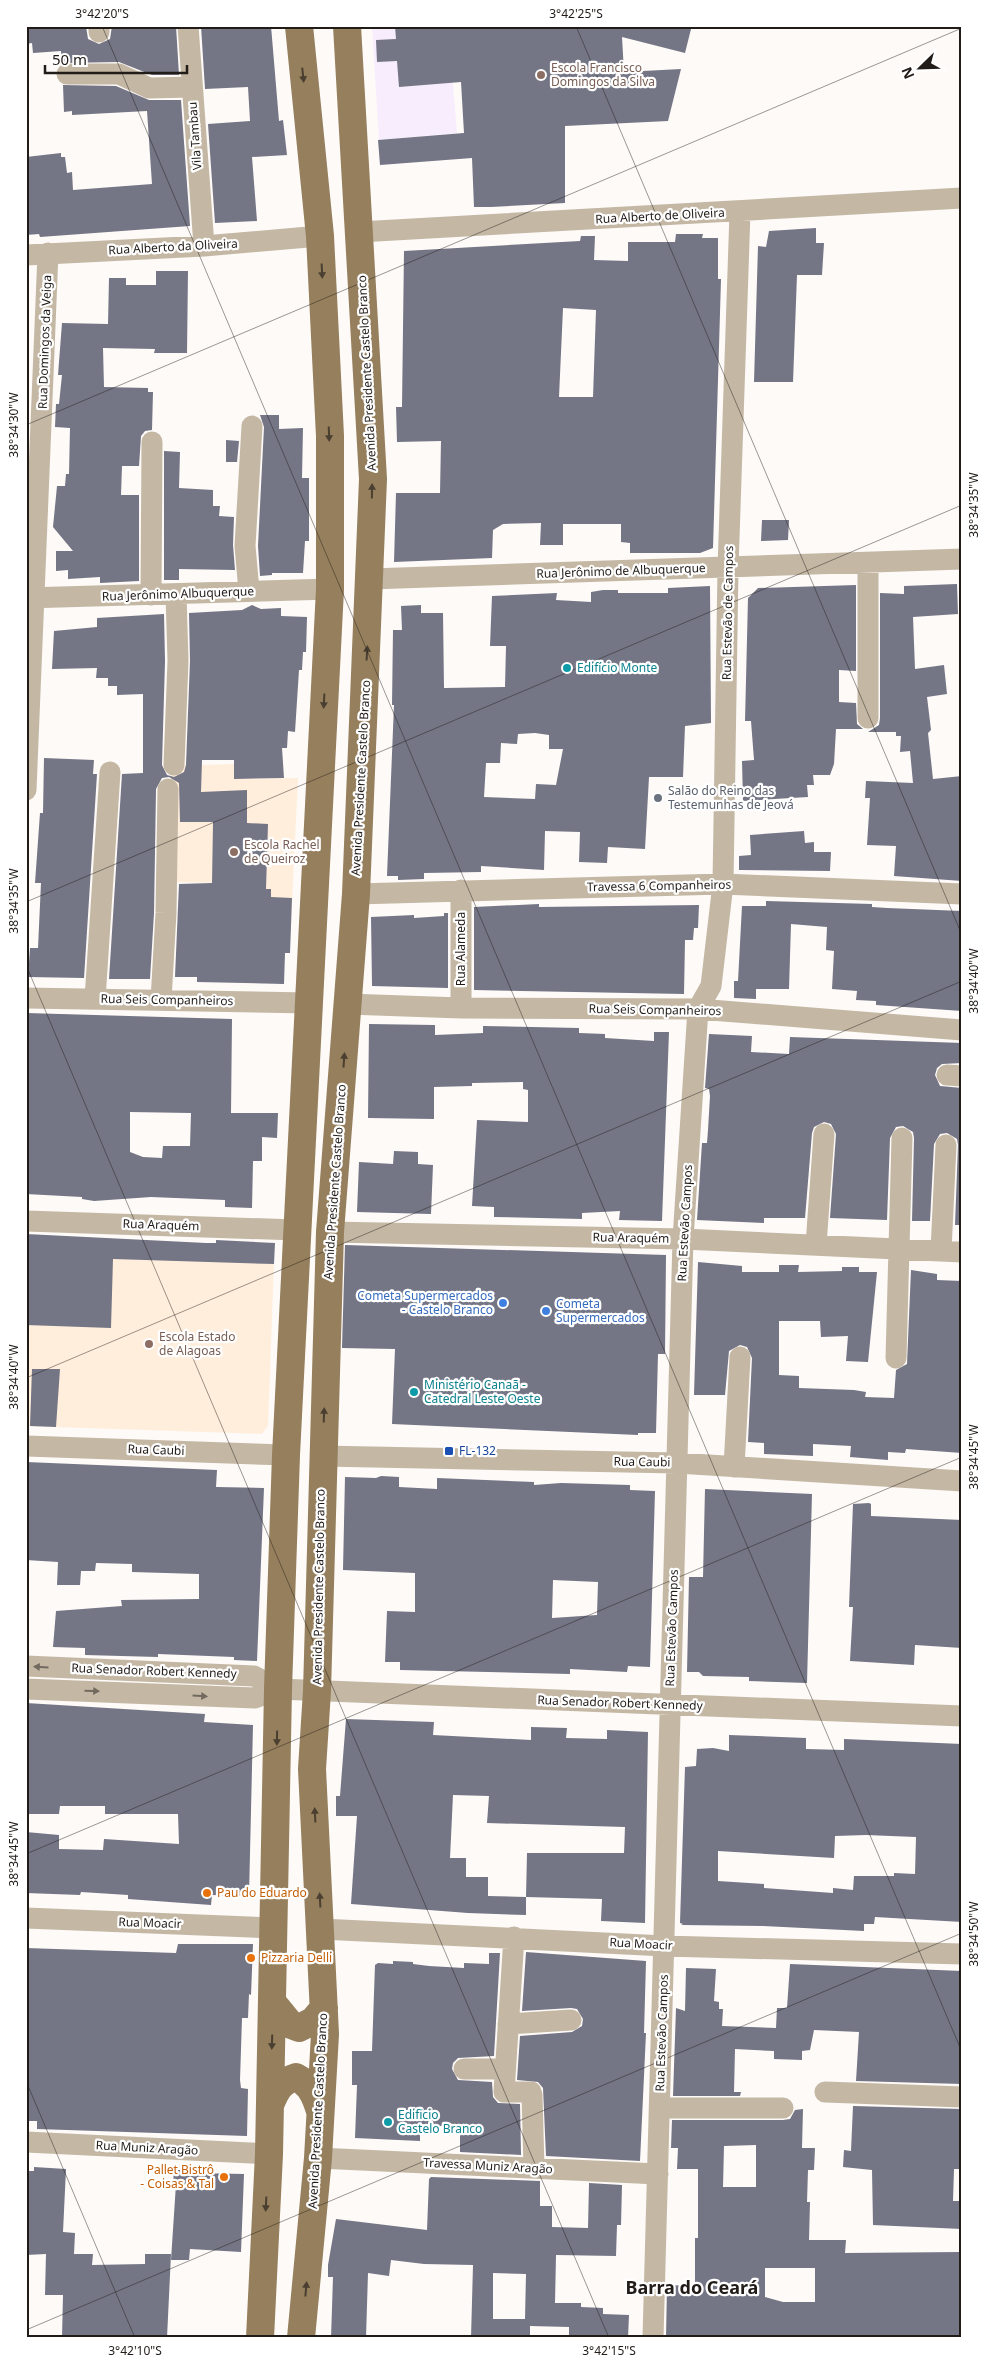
<svg xmlns="http://www.w3.org/2000/svg" width="988" height="2364" viewBox="0 0 988 2364" font-family="'Noto Sans',sans-serif">
<rect width="100%" height="100%" fill="#fefaf8"/>
<path fill="#ffeedc" d="M234,764L235,779L298,778L290,945H225L223,883L171,882L170,821L172,766Z
M26,1255L274,1262L268,1426L262,1434L26,1426Z"/>
<path fill="#f7edfd" d="M372,26H448L457,133L379,140Z"/>
<path fill="#747585" fill-rule="evenodd" d="M26,26H86L88,39L99,44L110,39L112,26H176L179,75H152L119,62L62,63L61,51L33,53L32,43L26,44Z
M201,26H271L279,121L283,120L287,155L252,157L257,221L215,223L208,124L250,121L248,87L205,89Z
M395,26H683L691,29L685,53L622,37L624,72L681,69L668,121L565,126V203L491,207H474L472,158L380,165L378,140L464,133L461,82L399,87L397,61L377,62L376,40L396,39Z
M63,85L116,86L149,100H181L190,226L40,237L39,234L26,235V157L61,153V157H65L67,173L72,172L73,190L152,184L147,111L72,115V111L64,112Z
M816,228V243H824L822,275H797L793,382H754L758,246L766,247L769,231Z
M676,234H703L702,238H718V279H721L713,548L700,553H630V543L621,542V524H563V545H540L541,523L503,524L493,530L492,558L394,562L396,493H440L441,441L397,442L396,407H402L404,251L580,241L581,236H595L594,260L628,261V242H675ZM563,308L596,310L593,397H559Z
M156,271H188L187,353H154L155,349L103,348L104,387L148,388V392H153L152,430L145,431L141,436L139,466H122L121,495H139V581L100,583V577L68,579V570L56,571V551H73L53,527L57,486H65L66,474H69L70,428L55,427L56,404H59L62,375H58L62,323L108,324L109,278H126V285H156Z
M260,415H279V429L303,428L302,478H309V541H305L303,573H272V575L260,576L258,546L264,427Z
M226,440L239,441L237,462H226Z
M164,451L180,452L179,488L213,490V506H220L219,516L234,517L233,545L235,570L179,569V580H164Z
M762,520H789L788,540L761,541Z
M957,584L958,614L913,617L915,669L944,665L947,694L927,697L931,730L928,733L933,779L962,776V881L894,876L896,846L867,845L870,798H865L866,781L913,783L910,751L900,752L901,736H896V732H868L879,725L880,718V593L904,594V586Z
M856,585V671L839,670V702L856,703L857,724L863,729H836L834,764L830,775H813L814,785H807L808,797L743,801L742,761L754,760L751,721H745L748,598L758,588Z
M710,586L711,723L685,726L683,777H649L645,849L608,847L607,863L579,862L580,832L545,831L544,870L481,866V872L424,873V879L398,880V876H387L394,705H392L393,630H402L401,606L421,605V613H443L444,688L505,687L506,646H490L492,596L557,593L556,600L591,602V592L603,590H618V593H668V588ZM535,733L549,735V749H563L556,785L536,784L535,799L484,797L486,763H500L501,743L517,744L518,734Z
M252,605L261,609L281,608V616L307,617L306,652H303L302,670H299L295,732L288,731L287,748H282L284,778L234,779V760H202L201,792L247,790V823L268,824L266,889H271V897L292,898L290,953H285L284,984L197,982V977H175L179,884L212,883L213,822H180L179,783L169,777L162,778L156,789L154,913L150,979H109L122,774L143,773V694L117,695V686H108V678H96L97,668L52,669L54,631L97,627V618L164,614L165,661L162,765L167,775L174,777L184,772L186,765L190,661L189,613L242,610Z
M44,758L94,760L93,774H97L84,978L28,977L30,948H38L41,883H35L40,813H43Z
M804,831L805,843L814,842V852H831L830,871L739,870V856L751,855L750,835Z
M766,901L872,904V907L887,908L962,911V1011L876,1005V1001L856,1000L857,991L832,989L834,951L826,950L827,927L791,924L789,989H756V999L734,998V981H738L742,906H766Z
M539,904V907L699,905L698,928H694L693,940H685L684,994L474,990V907Z
M444,913H448V988L372,986L371,917L414,915V918L444,916Z
M26,1013L232,1019L231,1113H278L277,1138L262,1137V1161H253L252,1208L225,1207V1200L151,1197L94,1201L82,1199V1197L26,1194ZM130,1112L191,1113L190,1146H163L162,1158L143,1157L130,1152Z
M369,1024L435,1025V1035L483,1033V1026L579,1028V1033L605,1034V1038L654,1041V1032H669L662,1221L619,1220L620,1211L582,1213V1219L494,1217V1207L472,1206L477,1120L528,1122V1090L523,1089V1082L472,1083V1086L434,1087V1119L368,1118Z
M709,1034L752,1036L751,1052L789,1054L790,1037L962,1043V1063L942,1064L937,1068L935,1075L940,1086L962,1088V1225H955L958,1145L957,1139L947,1133L940,1134L934,1144L930,1221H912L914,1138L913,1132L903,1126L896,1127L890,1138L887,1220L830,1218L836,1134L831,1124L824,1122L814,1127L812,1133L805,1218H764V1223L697,1220L702,1143H707L708,1130L710,1096L709,1089L705,1088Z
M394,1151L418,1152V1164L433,1165L431,1214L357,1212L359,1162L393,1164Z
M26,1234L206,1243H216V1240L275,1243L274,1264L113,1259L111,1328L26,1325Z
M345,1245L666,1255L665,1354H658L656,1433H638V1435L392,1424L395,1349L342,1348Z
M698,1262L742,1266V1272H779V1265H799L798,1272L842,1271V1267H859V1272H877L868,1362L846,1361L848,1336L821,1337L820,1321H779V1375L799,1376V1388L854,1390L866,1392L865,1397L894,1398L896,1370L907,1364L911,1270L937,1274V1280L962,1281V1453L906,1449L905,1453L888,1452V1460L850,1457L851,1446L813,1444V1456L764,1454V1443L748,1442L752,1358L747,1347L740,1345L729,1351L725,1395H694Z
M32,1369H60L56,1427L30,1426Z
M26,1462L217,1470L216,1487L264,1488L257,1661L234,1660V1657L158,1654V1657L85,1655V1648L53,1647L56,1611L122,1606L121,1600L199,1599V1574L132,1572V1564L96,1563L95,1571H81L80,1585H57L58,1562L26,1560Z
M381,1476L399,1477V1487L437,1489V1478L534,1482V1485L561,1483L630,1485V1490L655,1491L650,1667L628,1666L627,1672L570,1669V1674L400,1670V1662H385L387,1611L415,1612V1573L343,1570L345,1477L376,1478ZM553,1580L598,1582L597,1615L552,1618Z
M705,1489L812,1494L807,1683L749,1681V1677L703,1676L699,1672H687L689,1577H703Z
M869,1503L871,1504V1516L962,1520V1648L915,1645L914,1665L850,1661L853,1607H849L853,1504Z
M26,1703L205,1714L204,1722L253,1725L249,1896L212,1895L211,1905L128,1899V1895L81,1892L80,1895L26,1893V1832L59,1835V1849L103,1850L104,1839L179,1844L178,1814H105V1806H60L59,1814H26Z
M346,1719L434,1722L433,1735L531,1740V1727L567,1728L566,1738L607,1739V1730L648,1732L645,1923L601,1921L602,1899L526,1897V1915L468,1913L351,1904L357,1816H336V1796H340ZM453,1795L489,1796L487,1823L625,1827L624,1853H527L526,1897L488,1896V1877H466V1858H450Z
M729,1735L806,1738V1749L844,1750V1739L962,1744V1922L875,1917L874,1924H864V1931L763,1926L681,1925L683,1924L680,1923L685,1767L696,1766L697,1749L713,1748L729,1751ZM866,1835L916,1837L915,1874L894,1873V1876H854L853,1890L833,1888V1893L764,1888V1884L718,1881V1851L834,1858L835,1836Z
M178,1944H253L251,1995L249,1994L248,2018H242L240,2080L241,2088L248,2089L247,2136L37,2129V2121H26V1948L176,1953Z
M526,1952L646,1961L644,2033H646L640,2161L546,2156L543,2088L538,2082L517,2080L520,2036L572,2032L582,2026L583,2019L577,2009L571,2008L522,2011Z
M489,1953H500L494,2056L458,2058L453,2063L452,2069L458,2080L492,2082L493,2097L498,2103L520,2104L521,2155L460,2152V2126H420V2141L355,2138L357,2085H352V2051H372L375,1965L378,1963L393,1964V1961L413,1962V1964L429,1966L464,1968V1963L489,1964Z
M790,1964L962,1971V2084L856,2081L859,2032L814,2030L810,2050L802,2051V2060L774,2059V2051L735,2049L734,2092H741L740,2096H673L676,2008L685,2011L686,1968L716,1969L714,2001L719,2002V2009H723L722,2026L776,2028L777,2008H787Z
M853,2106L962,2109V2169H954L953,2201H962V2229L873,2225L872,2170L843,2167L844,2150L851,2151Z
M803,2109L802,2148H815L814,2170H808L807,2202H810L809,2240H846L845,2253L962,2252V2338H666L667,2285L695,2286V2238H698V2169H677L678,2148H671L672,2120H783L790,2119L795,2110ZM756,2145V2187H723L724,2146ZM765,2268H815V2302H783L765,2297Z
M34,2167L66,2169L63,2232L75,2233L74,2254H93L92,2265L145,2264V2254H171L167,2338H62L63,2295H45L46,2254L26,2255V2171H34Z
M174,2170H194V2173L244,2174L241,2252L190,2249L189,2260H171L176,2184H173Z
M431,2177L540,2181V2206H552V2227L588,2228L589,2183L622,2185L621,2225H617L616,2256L556,2255L555,2303H581V2307L603,2308V2314L629,2315L628,2338H569V2327L530,2326V2338H471L473,2265L424,2264L391,2260L389,2276L368,2273L366,2338H331L333,2277H328V2265L336,2219L427,2230L429,2179ZM493,2273L526,2274L525,2319H493Z"/>
<g fill="none" stroke-linecap="round" stroke-linejoin="round">
<path stroke="#c4b8a5" stroke-width="21" d="M99,26V32
M188,26L204,246
M67,74H119L149,88L192,87
M359,232L962,198
M26,255L204,246L320,236
M370,579L962,559
M249,591L245,546L252,426
M151,595L152,442
M26,598L330,589
M868,718V563
M174,765L178,661L176,594
M26,790L48,253
M356,894L723,884L962,894
M26,998L309,1003
M95,999L110,772
M161,1000L166,913L168,789
M347,1004L461,1008L698,1009L962,1030
M461,1008V890
M947,1075L962,1076
M26,1221L296,1230
M330,1232L683,1239L962,1252
M816,1245L824,1134
M941,1251L946,1145
M896,1358L902,1138
M26,1446L286,1455
M322,1456L677,1463L962,1481
M734,1467L740,1357
M26,1666L254,1676L278,1689
M26,1689L255,1698L278,1689L962,1716
M26,1918L275,1928
M321,1929L665,1946L962,1954
M514,1937L504,2092H531L532,2095L534,2168
M508,2024L571,2020
M464,2069H505
M825,2092L962,2097
M660,2108H783
M26,2142L269,2154
M318,2158L658,2174
M653,2338L683,1239L698,1009L711,986L723,884L728,568L740,212"/>
<path stroke="#957f5c" stroke-width="28" d="M273,2003L291,2025L299,2028L313,2021L324,2008
M270,2105C276,2090 280,2082 296,2077C311,2085 315,2095 320,2111
M260,2338L269,2154L278,1689L286,1455L330,589V436L320,236L299,26
M301,2338L318,2158L325,2034L312,1769L317,1691L330,1232L356,894L373,479L347,26"/>
</g>
<defs><path id="oneway-solid" d="M-6-.8H1V-3.2L6.5 0L1 3.2V.8H-6Z" transform="scale(1.25)"/></defs>
<g fill="#4a3f30">
<use href="#oneway-solid" transform="translate(303 75) rotate(84)"/>
<use href="#oneway-solid" transform="translate(322 271) rotate(87)"/>
<use href="#oneway-solid" transform="translate(329 434) rotate(88)"/>
<use href="#oneway-solid" transform="translate(372 491) rotate(-89)"/>
<use href="#oneway-solid" transform="translate(367 653) rotate(-87)"/>
<use href="#oneway-solid" transform="translate(324 701) rotate(93)"/>
<use href="#oneway-solid" transform="translate(344 1060) rotate(-86)"/>
<use href="#oneway-solid" transform="translate(324 1415) rotate(-88)"/>
<use href="#oneway-solid" transform="translate(277 1738) rotate(91)"/>
<use href="#oneway-solid" transform="translate(315 1815) rotate(-93)"/>
<use href="#oneway-solid" transform="translate(320 1900) rotate(-93)"/>
<use href="#oneway-solid" transform="translate(272 2042) rotate(92)"/>
<use href="#oneway-solid" transform="translate(266 2204) rotate(93)"/>
<use href="#oneway-solid" transform="translate(306 2289) rotate(-85)"/>
</g>
<g fill="#736a5f">
<use href="#oneway-solid" transform="translate(41 1667) rotate(-177)"/>
<use href="#oneway-solid" transform="translate(92 1691) rotate(2)"/>
<use href="#oneway-solid" transform="translate(200 1696) rotate(3)"/>
</g>
<path fill="none" stroke="#221c19" stroke-width="1" stroke-opacity="0.45" d="M102,26L962,2052M576,26L962,935M26,425L962,28M26,902L962,505M26,965L609,2338M26,1378L962,981M26,1854L962,1457M26,2081L135,2338M26,2330L962,1933"/>
<g fill="#8d6e63" stroke="#fff" stroke-width="2">
<circle cx="541" cy="75" r="5"/>
<circle cx="234" cy="852" r="5"/>
<circle cx="149" cy="1344" r="5"/>
</g>
<g fill="#0f9aa8" stroke="#fff" stroke-width="2">
<circle cx="567" cy="668" r="5"/>
<circle cx="414" cy="1392" r="5"/>
<circle cx="388" cy="2122" r="5"/>
</g>
<circle fill="#6b7280" stroke="#fff" stroke-width="2" cx="658" cy="798" r="5"/>
<g fill="#3f7fe0" stroke="#fff" stroke-width="2">
<circle cx="503" cy="1303" r="5"/>
<circle cx="546" cy="1311" r="5"/>
</g>
<rect fill="#1a4fb4" stroke="#fff" stroke-width="2" x="444" y="1446" width="10" height="10" rx="2.5"/>
<g fill="#e8710a" stroke="#fff" stroke-width="2">
<circle cx="207" cy="1893" r="5"/>
<circle cx="251" cy="1958" r="5"/>
<circle cx="224" cy="2177" r="5"/>
</g>
<g text-anchor="middle" stroke-width="4.5" stroke-linejoin="round" paint-order="stroke">
<g font-size="12" fill="#785e54" stroke="#fff" text-anchor="start">
<text x="551" y="72">Escola Francisco<tspan x="551" dy="14">Domingos da Silva</tspan></text>
<text x="244" y="849">Escola Rachel<tspan x="244" dy="14">de Queiroz</tspan></text>
<text x="159" y="1341">Escola Estado<tspan x="159" dy="14">de Alagoas</tspan></text>
</g>
<g font-size="12" fill="#221c19" stroke="#fff">
<text transform="translate(195 136) rotate(-94)" y="4">Vila Tambau</text>
<text transform="translate(660 216) rotate(-3)" y="4">Rua Alberto de Oliveira</text>
<text transform="translate(173 247) rotate(-3)" y="4">Rua Alberto da Oliveira</text>
<text transform="translate(45 342) rotate(-88)" y="4">Rua Domingos da Veiga</text>
<text transform="translate(367 373) rotate(-93)" y="4">Avenida Presidente Castelo Branco</text>
<text transform="translate(621 571) rotate(-2)" y="4">Rua Jerônimo de Albuquerque</text>
<text transform="translate(178 594) rotate(-2)" y="4">Rua Jerônimo Albuquerque</text>
<text transform="translate(728 613) rotate(-89)" y="4">Rua Estevão de Campos</text>
<text transform="translate(361 778) rotate(-87)" y="4">Avenida Presidente Castelo Branco</text>
<text transform="translate(659 886) rotate(-1)" y="4">Travessa 6 Companheiros</text>
<text transform="translate(461 949) rotate(-90)" y="4">Rua Alameda</text>
<text transform="translate(167 1000) rotate(1)" y="4">Rua Seis Companheiros</text>
<text transform="translate(655 1010) rotate(1)" y="4">Rua Seis Companheiros</text>
<text transform="translate(335 1182) rotate(-86)" y="4">Avenida Presidente Castelo Branco</text>
<text transform="translate(685 1223) rotate(-87)" y="4">Rua Estevão Campos</text>
<text transform="translate(161 1225) rotate(2)" y="4">Rua Araquém</text>
<text transform="translate(631 1238) rotate(1)" y="4">Rua Araquém</text>
<text transform="translate(156 1450) rotate(2)" y="4">Rua Caubi</text>
<text transform="translate(642 1462) rotate(1)" y="4">Rua Caubi</text>
<text transform="translate(319 1587) rotate(-89)" y="4">Avenida Presidente Castelo Branco</text>
<text transform="translate(672 1628) rotate(-88)" y="4">Rua Estevão Campos</text>
<text transform="translate(154 1671) rotate(2)" y="4">Rua Senador Robert Kennedy</text>
<text transform="translate(620 1703) rotate(2)" y="4">Rua Senador Robert Kennedy</text>
<text transform="translate(150 1923) rotate(2)" y="4">Rua Moacir</text>
<text transform="translate(641 1944) rotate(3)" y="4">Rua Moacir</text>
<text transform="translate(662 2033) rotate(-88)" y="4">Rua Estevão Campos</text>
<text transform="translate(318 2111) rotate(-87)" y="4">Avenida Presidente Castelo Branco</text>
<text transform="translate(147 2148) rotate(3)" y="4">Rua Muniz Aragão</text>
<text transform="translate(488 2166) rotate(3)" y="4">Travessa Muniz Aragão</text>
</g>
<g font-size="12" fill="#0d838f" stroke="#fff" text-anchor="start">
<text x="577" y="672">Edifício Monte</text>
<text x="424" y="1389">Ministério Canaã -<tspan x="424" dy="14">Catedral Leste Oeste</tspan></text>
<text x="398" y="2119">Edificio<tspan x="398" dy="14">Castelo Branco</tspan></text>
</g>
<g font-size="12" fill="#5b616d" stroke="#fff" text-anchor="start">
<text x="668" y="795">Salão do Reino das<tspan x="668" dy="14">Testemunhas de Jeová</tspan></text>
</g>
<g font-size="12" fill="#366cbe" stroke="#fff" text-anchor="end">
<text x="493" y="1300">Cometa Supermercados<tspan x="493" dy="14">- Castelo Branco</tspan></text>
<text x="556" y="1308" text-anchor="start">Cometa<tspan x="556" dy="14">Supermercados</tspan></text>
</g>
<g font-size="12" fill="#164399" stroke="#fff" text-anchor="start">
<text x="459" y="1455">FL-132</text>
</g>
<g font-size="12" fill="#c56008" stroke="#fff" text-anchor="start">
<text x="217" y="1897">Pau do Eduardo</text>
<text x="261" y="1962">Pizzaria Delli</text>
<text x="214" y="2174" text-anchor="end">Pallet Bistrô<tspan x="214" dy="14">- Coisas &amp; Tal</tspan></text>
</g>
<g font-size="18" font-weight="bold" fill="#221c19" stroke="#fff">
<text x="692" y="2294">Barra do Ceará</text>
</g>
</g>
<rect width="988" height="2364" fill="none" stroke="#ffffff" stroke-width="55"/>
<g transform="translate(920 68) rotate(247)" stroke="#ffffff" stroke-width="4" paint-order="stroke">
<path d="M0-4L9 19L0 12L-9 19Z" fill="#221c19"/>
<text y="-8" font-size="14" font-weight="bold" text-anchor="middle" fill="#221c19">N</text>
</g>
<path d="M45 65v8h142v-8" fill="none" stroke="#221c19" stroke-width="2.5"/>
<text x="52" y="65" font-size="15" fill="#221c19" stroke="#ffffff" stroke-width="4" paint-order="stroke">50 m</text>
<rect x="28" y="28" width="932" height="2308" fill="none" stroke="#221c19" stroke-width="2"/>
<g font-size="12" text-anchor="middle" fill="#221c19">
<text x="102" y="18">3°42'20"S</text>
<text x="576" y="18">3°42'25"S</text>
<text transform="translate(14 425) rotate(-90)" y="4">38°34'30"W</text>
<text transform="translate(974 505) rotate(-90)" y="4">38°34'35"W</text>
<text transform="translate(14 901) rotate(-90)" y="4">38°34'35"W</text>
<text transform="translate(974 981) rotate(-90)" y="4">38°34'40"W</text>
<text transform="translate(14 1377) rotate(-90)" y="4">38°34'40"W</text>
<text transform="translate(974 1457) rotate(-90)" y="4">38°34'45"W</text>
<text transform="translate(14 1854) rotate(-90)" y="4">38°34'45"W</text>
<text transform="translate(974 1934) rotate(-90)" y="4">38°34'50"W</text>
<text x="135" y="2355">3°42'10"S</text>
<text x="609" y="2355">3°42'15"S</text>
</g>
</svg>
